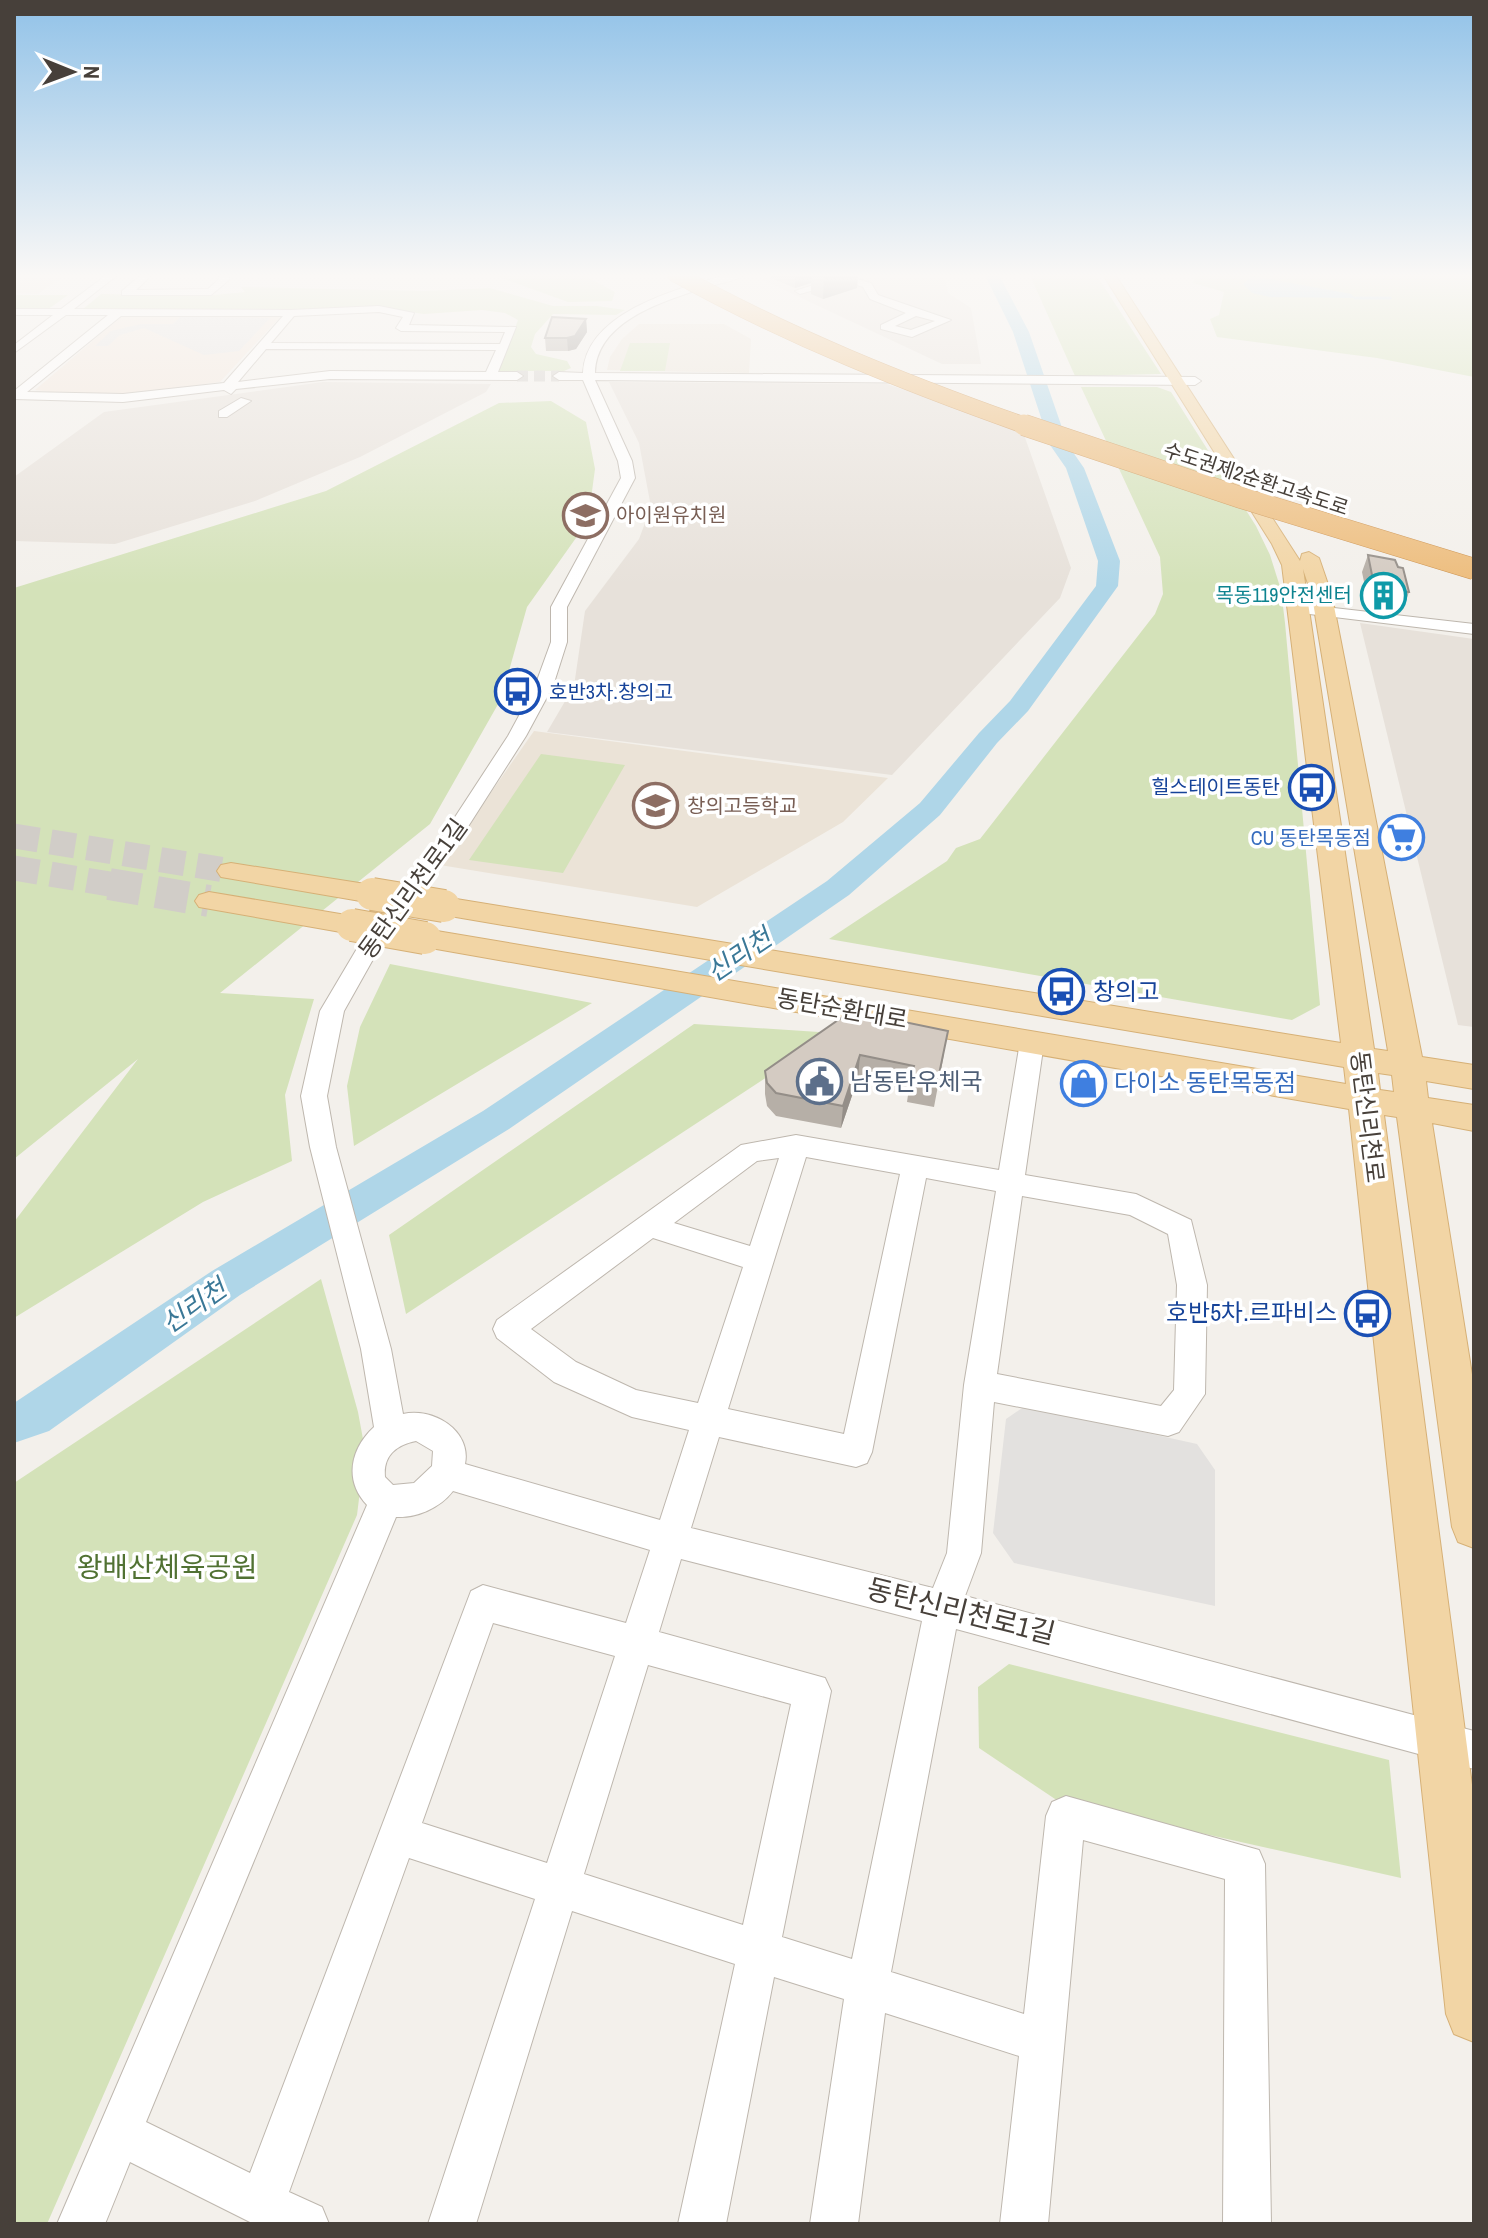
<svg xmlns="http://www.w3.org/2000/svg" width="1488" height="2238" viewBox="0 0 1488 2238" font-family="'Archivo Narrow','Noto Sans KR',sans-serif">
<rect width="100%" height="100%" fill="#f3f0eb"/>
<path fill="#e7e1da" d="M780,273H944L948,293L971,308L981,364H942L761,279Z
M323,382L491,384L486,392L360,457L255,501L115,544L14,541V477L104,412Z
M609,382L887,384L1022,429L1071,568L1060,598L892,775L547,732L574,686L585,611L639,539L651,507L639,443Z
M1360,623L1474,639V1027L1458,1025Z"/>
<path fill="#f2e5d9" d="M123,315H282L220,382L133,394L77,395L35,390Z"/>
<path fill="#ebe3d7" d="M14,273H67L38,294L14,293Z
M639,324H724L751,339L749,373L607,370L610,357L622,339Z
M534,731L888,778L843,822L697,907L440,865Z"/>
<path fill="#d4e2b9" d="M488,273H580L615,292L612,301L568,302Z
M1029,273H1095L1161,374L1075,376Z
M1196,273H1474V377L1377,358L1217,337L1210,319L1219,315L1224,292L1193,283Z
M241,287L425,291L490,288L553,306H597L625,310L616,315L553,314L535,334L531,347L536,354L567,361L571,368L564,371H499L518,320L505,313L482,310L424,314L367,306L315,311L82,310L101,294L204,296L245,292Z
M14,295H68L47,310H14Z
M630,343H670L665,371H620Z
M1081,387H1157L1171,392L1256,526L1270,555L1281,590L1285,623L1320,1005L1292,1020L829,939L947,861L956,848L980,839L1155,614L1163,594L1160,557Z
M551,401L586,422L595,469L588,521L527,607L501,699L430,824L220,993L314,999L285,1095L292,1161L203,1202L14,1318V1222L138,1059L14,1159V588L326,491L499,403Z
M541,754L625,765L563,873L469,860Z
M390,964L592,1003L354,1146L347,1086L360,1027Z
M694,1024L834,1033L406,1314L389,1235Z
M321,1279L358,1412L365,1450L357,1515L47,2224H14V1483Z
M1009,1664L1389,1760L1401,1878L1058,1801L979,1748L978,1687Z"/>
<path fill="#e3e1df" d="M180,317L270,318L239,351L204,355L144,328L120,335L108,346H95L111,331L141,324H173Z
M1025,1406L1197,1444L1215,1470V1606L1014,1563L993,1533L1006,1419Z"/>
<path fill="#afd6e8" d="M1253,276L1351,294L1355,298L1270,297L1252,293L1243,284Z"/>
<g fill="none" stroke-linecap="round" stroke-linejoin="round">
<path stroke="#afd6e8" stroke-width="3" d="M1355,298H1390"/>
<path fill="#afd6e8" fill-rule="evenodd" d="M984,273H998L1029,332L1068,445L1084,468L1120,561L1118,586L1028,711L997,743L940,815L849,895L509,1129L240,1295L49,1431L14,1443V1403L212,1271L483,1111L827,881L920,803L979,733L1010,701L1096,586L1098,561L1066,468L1050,445L1013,332Z"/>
<path stroke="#d1cdc8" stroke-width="11" stroke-dasharray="11 6" stroke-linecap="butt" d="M517,376H559"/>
<path stroke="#d1cdc8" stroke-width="25" stroke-dasharray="25 12" stroke-linecap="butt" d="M14,836L231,871
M14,868L121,886"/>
<path stroke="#d1cdc8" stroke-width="32" stroke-dasharray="32 16" stroke-linecap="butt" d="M109,884L209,901"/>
<defs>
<path id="minor" d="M109,273H120L74,309L291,310L379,306L414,313L409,325L516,327L498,372H517L523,376L517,380L330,379L236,389L231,394L224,390L123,402L14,399V391L108,315H66L14,353V345L53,315H14V309H61ZM379,312L403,317L396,328L401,331L505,332L500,344L271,343L294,316ZM121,316H283L224,383L123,394L27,392ZM266,349L496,350L486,372L330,371L238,382Z
M143,273H154L136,290L208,289L219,279V273H229V280L211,295H122V291Z
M733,273H749C736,281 717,284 701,289C661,302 596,322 595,373L1195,377L1201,381L1195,385L595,380L632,461L635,478L567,607V642L553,686L526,736L455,847L385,938L344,1011L327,1096L336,1147L391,1349L403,1414C432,1407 472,1430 465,1464L660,1520L689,1430L632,1417L554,1382L497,1338L493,1329L497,1320L741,1145L796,1135L999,1170L1020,1042L1023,1036L1032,1033L1041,1036L1044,1042L1025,1175L1136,1194L1191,1220L1207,1285L1205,1394L1179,1432L1168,1436L994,1402L981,1553L965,1596L1474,1731V1769L956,1629L891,1972L1024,2014L1046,1816L1052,1802L1066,1796L1259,1850L1265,1864L1271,2224H1223L1225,1879L1083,1840L1048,2224H1000L1019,2056L885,2013L858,2224H810L844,1999L774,1977L726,2224H678L735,1964L572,1911L476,2224H428L535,1899L409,1858L289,2192L322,2207L329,2224H254L130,2162L105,2224H57L367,1505C344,1481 350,1449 374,1427L361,1349L310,1147L301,1096L320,1011L368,930L440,840L508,736L535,686L551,642V607L621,478L618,461L583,380H559L553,376L559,372L583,373C586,310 684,287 733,273ZM806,1157L900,1174L844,1434L728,1409ZM779,1158L750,1246L674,1223L757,1161ZM926,1178L996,1191L964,1385L947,1553L933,1588L691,1528L719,1437L856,1467L867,1463L872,1452ZM1022,1196L1130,1215L1168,1234L1177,1285L1174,1390L1161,1406L997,1374ZM653,1238L743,1267L698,1403L636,1390L576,1362L531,1329ZM416,1441L433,1451L432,1466L414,1483L393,1485L385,1477C383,1456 396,1445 416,1441ZM453,1491L650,1550L626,1623L483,1585L471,1591L250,2173L146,2122L396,1517C417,1518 440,1508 453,1491ZM681,1559L922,1621L852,1959L782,1937L831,1691L825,1678L659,1632ZM493,1623L615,1656L547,1863L422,1823ZM648,1665L791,1704L743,1925L584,1874Z
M844,275L871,283L878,295L951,320L912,337L881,329V325L906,313L870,299L863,287L845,281L800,294L795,291ZM916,316L935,321L911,330L895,326Z
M241,398L251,401L227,417H219V411Z
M1299,604L1474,624V634L1293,612V606Z"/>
<path id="major" d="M1102,273H1114L1300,561L1302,554L1309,552L1319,558L1332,596L1422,1057L1474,1065V1089L1426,1081L1428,1098L1474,1105V1131L1432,1123L1474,1387V1548L1458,1542L1452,1527L1397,1117L1384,1115L1474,1800V2042L1454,2034L1446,2014L1349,1109L425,947L415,945L410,938L415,931L425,929L1346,1084L1344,1067L444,915L434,912L430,906L434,900L444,897L1341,1043L1282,565L1272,544ZM1303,569L1312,596L1388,1051L1374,1049ZM1378,1073L1392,1075L1394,1092L1380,1090Z
M231,863L372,885L382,888L386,894L382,900L372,903L221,877L217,871L221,865Z
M209,892L352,916L362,918L367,925L362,932L352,934L199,907L195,901L199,895Z"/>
</defs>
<use href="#minor" stroke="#beb7ae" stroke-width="2"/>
<use href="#major" stroke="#d6b076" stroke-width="2"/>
<use href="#minor" fill="#fff" fill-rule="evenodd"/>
<use href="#major" fill="#f2d5a5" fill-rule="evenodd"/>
<defs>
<path id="major-bridge" d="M372,894L444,906
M352,925L425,938"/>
<path id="highway-bridge-far1" d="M674,273C787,336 907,384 1029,427"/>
<path id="highway-bridge" d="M1024,425L1242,498L1474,569"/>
</defs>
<use href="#major-bridge" stroke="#d6b076" stroke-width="34" stroke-linecap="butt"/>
<use href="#highway-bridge-far1" stroke="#cb914d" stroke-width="17" stroke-linecap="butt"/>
<use href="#highway-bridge" stroke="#cb914d" stroke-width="22" stroke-linecap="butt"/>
<use href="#major-bridge" stroke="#f2d5a5" stroke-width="32"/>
<use href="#highway-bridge-far1" stroke="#edbd7d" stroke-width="16"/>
<use href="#highway-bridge" stroke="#edbd7d" stroke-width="21"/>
</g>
<path fill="#b6afa7" d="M771,273H858L857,288L823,299L811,294V283L795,288L771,278Z
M586,319L587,332L576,349L568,351H546L545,338Z
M1368,555L1398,567L1409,592L1403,609L1369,606L1362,572Z
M851,1011L944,1054L934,1107L907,1102L909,1088L858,1078L841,1128L776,1116L767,1106L765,1094V1071Z"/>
<path fill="#948e88" d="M795,273H812L811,283L795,288Z
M824,273H858L857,288L823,299Z
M586,319L587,332L576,349L568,351L567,338Z
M860,1055L858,1078L841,1128L843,1106Z"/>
<path fill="#d4cbc2" stroke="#948e88" stroke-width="2" d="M552,317L586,319L575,336L567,338H545Z
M1368,555L1395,560L1398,567L1403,568L1409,592L1375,590Z
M851,1011L948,1031L937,1084L910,1080L914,1066L860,1055L843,1106L776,1093L767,1083L765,1071Z"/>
<linearGradient id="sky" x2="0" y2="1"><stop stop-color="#91c2e8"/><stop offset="0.47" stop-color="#faf8f6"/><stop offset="1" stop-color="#faf8f6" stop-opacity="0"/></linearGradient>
<rect width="1488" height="586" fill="url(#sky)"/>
<defs>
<symbol id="school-ring" viewBox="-11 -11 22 22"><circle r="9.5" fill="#fff" stroke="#8d6e63" stroke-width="1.5"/><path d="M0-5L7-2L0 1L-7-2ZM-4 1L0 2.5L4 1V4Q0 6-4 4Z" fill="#8d6e63"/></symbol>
<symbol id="building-ring" viewBox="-11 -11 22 22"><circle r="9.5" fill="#fff" stroke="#0f9aa8" stroke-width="1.5"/><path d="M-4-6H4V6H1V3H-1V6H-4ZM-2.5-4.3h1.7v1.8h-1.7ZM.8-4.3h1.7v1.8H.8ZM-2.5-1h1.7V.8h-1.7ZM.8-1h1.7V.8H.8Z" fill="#0f9aa8"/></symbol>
<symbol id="bus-ring" viewBox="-11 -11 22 22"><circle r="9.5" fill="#fff" stroke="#1a4fb4" stroke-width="1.5"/><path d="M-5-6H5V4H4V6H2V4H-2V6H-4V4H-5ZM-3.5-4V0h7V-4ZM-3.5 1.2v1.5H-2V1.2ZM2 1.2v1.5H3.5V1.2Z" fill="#1a4fb4"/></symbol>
<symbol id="supermarket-ring" viewBox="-11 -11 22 22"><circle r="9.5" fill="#fff" stroke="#3f7fe0" stroke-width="1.5"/><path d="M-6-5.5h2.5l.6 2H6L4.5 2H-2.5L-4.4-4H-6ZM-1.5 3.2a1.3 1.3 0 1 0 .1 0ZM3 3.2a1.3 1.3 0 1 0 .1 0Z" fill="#3f7fe0"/></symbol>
<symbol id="civic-ring" viewBox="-11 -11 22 22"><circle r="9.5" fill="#fff" stroke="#5c6f8a" stroke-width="1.5"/><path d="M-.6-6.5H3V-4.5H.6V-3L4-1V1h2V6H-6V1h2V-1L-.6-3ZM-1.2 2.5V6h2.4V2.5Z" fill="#5c6f8a"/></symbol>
<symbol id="shop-ring" viewBox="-11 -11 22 22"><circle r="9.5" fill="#fff" stroke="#3f7fe0" stroke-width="1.5"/><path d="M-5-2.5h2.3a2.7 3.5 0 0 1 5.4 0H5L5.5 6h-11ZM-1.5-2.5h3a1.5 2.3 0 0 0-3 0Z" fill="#3f7fe0"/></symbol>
</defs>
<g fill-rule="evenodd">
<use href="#school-ring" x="560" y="490" width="51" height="51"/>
<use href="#building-ring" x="1358" y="570" width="51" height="51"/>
<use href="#bus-ring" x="492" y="666" width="51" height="51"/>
<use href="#bus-ring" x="1286" y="762" width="51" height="51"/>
<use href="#school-ring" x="630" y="780" width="51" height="51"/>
<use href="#supermarket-ring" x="1376" y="812" width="51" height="51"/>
<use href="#bus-ring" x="1036" y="966" width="51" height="51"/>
<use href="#civic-ring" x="794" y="1056" width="51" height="51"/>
<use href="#shop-ring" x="1058" y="1058" width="51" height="51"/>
<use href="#bus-ring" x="1342" y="1288" width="51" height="51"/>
</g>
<g text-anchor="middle" stroke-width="7" stroke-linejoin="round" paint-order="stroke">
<g font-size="20" fill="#47403a" stroke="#fff">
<text transform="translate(1256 479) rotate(18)" y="7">수도권제2순환고속도로</text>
</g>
<g font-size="20" fill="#785e54" stroke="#fff" text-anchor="start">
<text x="616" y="522">아이원유치원</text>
<text x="687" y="813">창의고등학교</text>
</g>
<g font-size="20" fill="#0d838f" stroke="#fff" text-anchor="end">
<text x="1352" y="602">목동119안전센터</text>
</g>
<g font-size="20" fill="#164399" stroke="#fff" text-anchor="start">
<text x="549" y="699">호반3차.창의고</text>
<text x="1280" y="794" text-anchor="end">힐스테이트동탄</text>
</g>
<g font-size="20" fill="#366cbe" stroke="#fff" text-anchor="end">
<text x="1371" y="845">CU 동탄목동점</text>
</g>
<g font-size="24" fill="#47403a" stroke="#fff">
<text transform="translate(413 889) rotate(-54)" y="8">동탄신리천로1길</text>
<text transform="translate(842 1009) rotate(10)" y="8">동탄순환대로</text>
<text transform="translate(1367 1117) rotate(83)" y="8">동탄신리천로</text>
</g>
<g font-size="24" fill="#164399" stroke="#fff" text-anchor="start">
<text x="1093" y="1000">창의고</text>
<text x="1337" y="1321" text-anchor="end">호반5차.르파비스</text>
</g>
<g font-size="24" fill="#4e5e75" stroke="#fff" text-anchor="start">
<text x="850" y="1090">남동탄우체국</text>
</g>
<g font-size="24" fill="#366cbe" stroke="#fff" text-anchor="start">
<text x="1114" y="1091">다이소 동탄목동점</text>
</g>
<g font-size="26" font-style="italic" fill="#3a7897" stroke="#fff">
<text transform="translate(739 955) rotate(-34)" y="9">신리천</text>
<text transform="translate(194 1306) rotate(-35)" y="9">신리천</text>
</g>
<g font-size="28" fill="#517233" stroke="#fff">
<text x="167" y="1577">왕배산체육공원</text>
</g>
<g font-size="28" fill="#47403a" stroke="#fff">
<text transform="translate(961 1611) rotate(14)" y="10">동탄신리천로1길</text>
</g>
</g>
<rect width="1488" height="2238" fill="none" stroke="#47403a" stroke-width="32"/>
<g transform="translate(72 72) rotate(91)" stroke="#ffffff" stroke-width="6" paint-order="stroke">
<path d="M0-6L14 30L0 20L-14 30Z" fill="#47403a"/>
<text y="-12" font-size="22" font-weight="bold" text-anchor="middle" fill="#47403a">N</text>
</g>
</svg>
